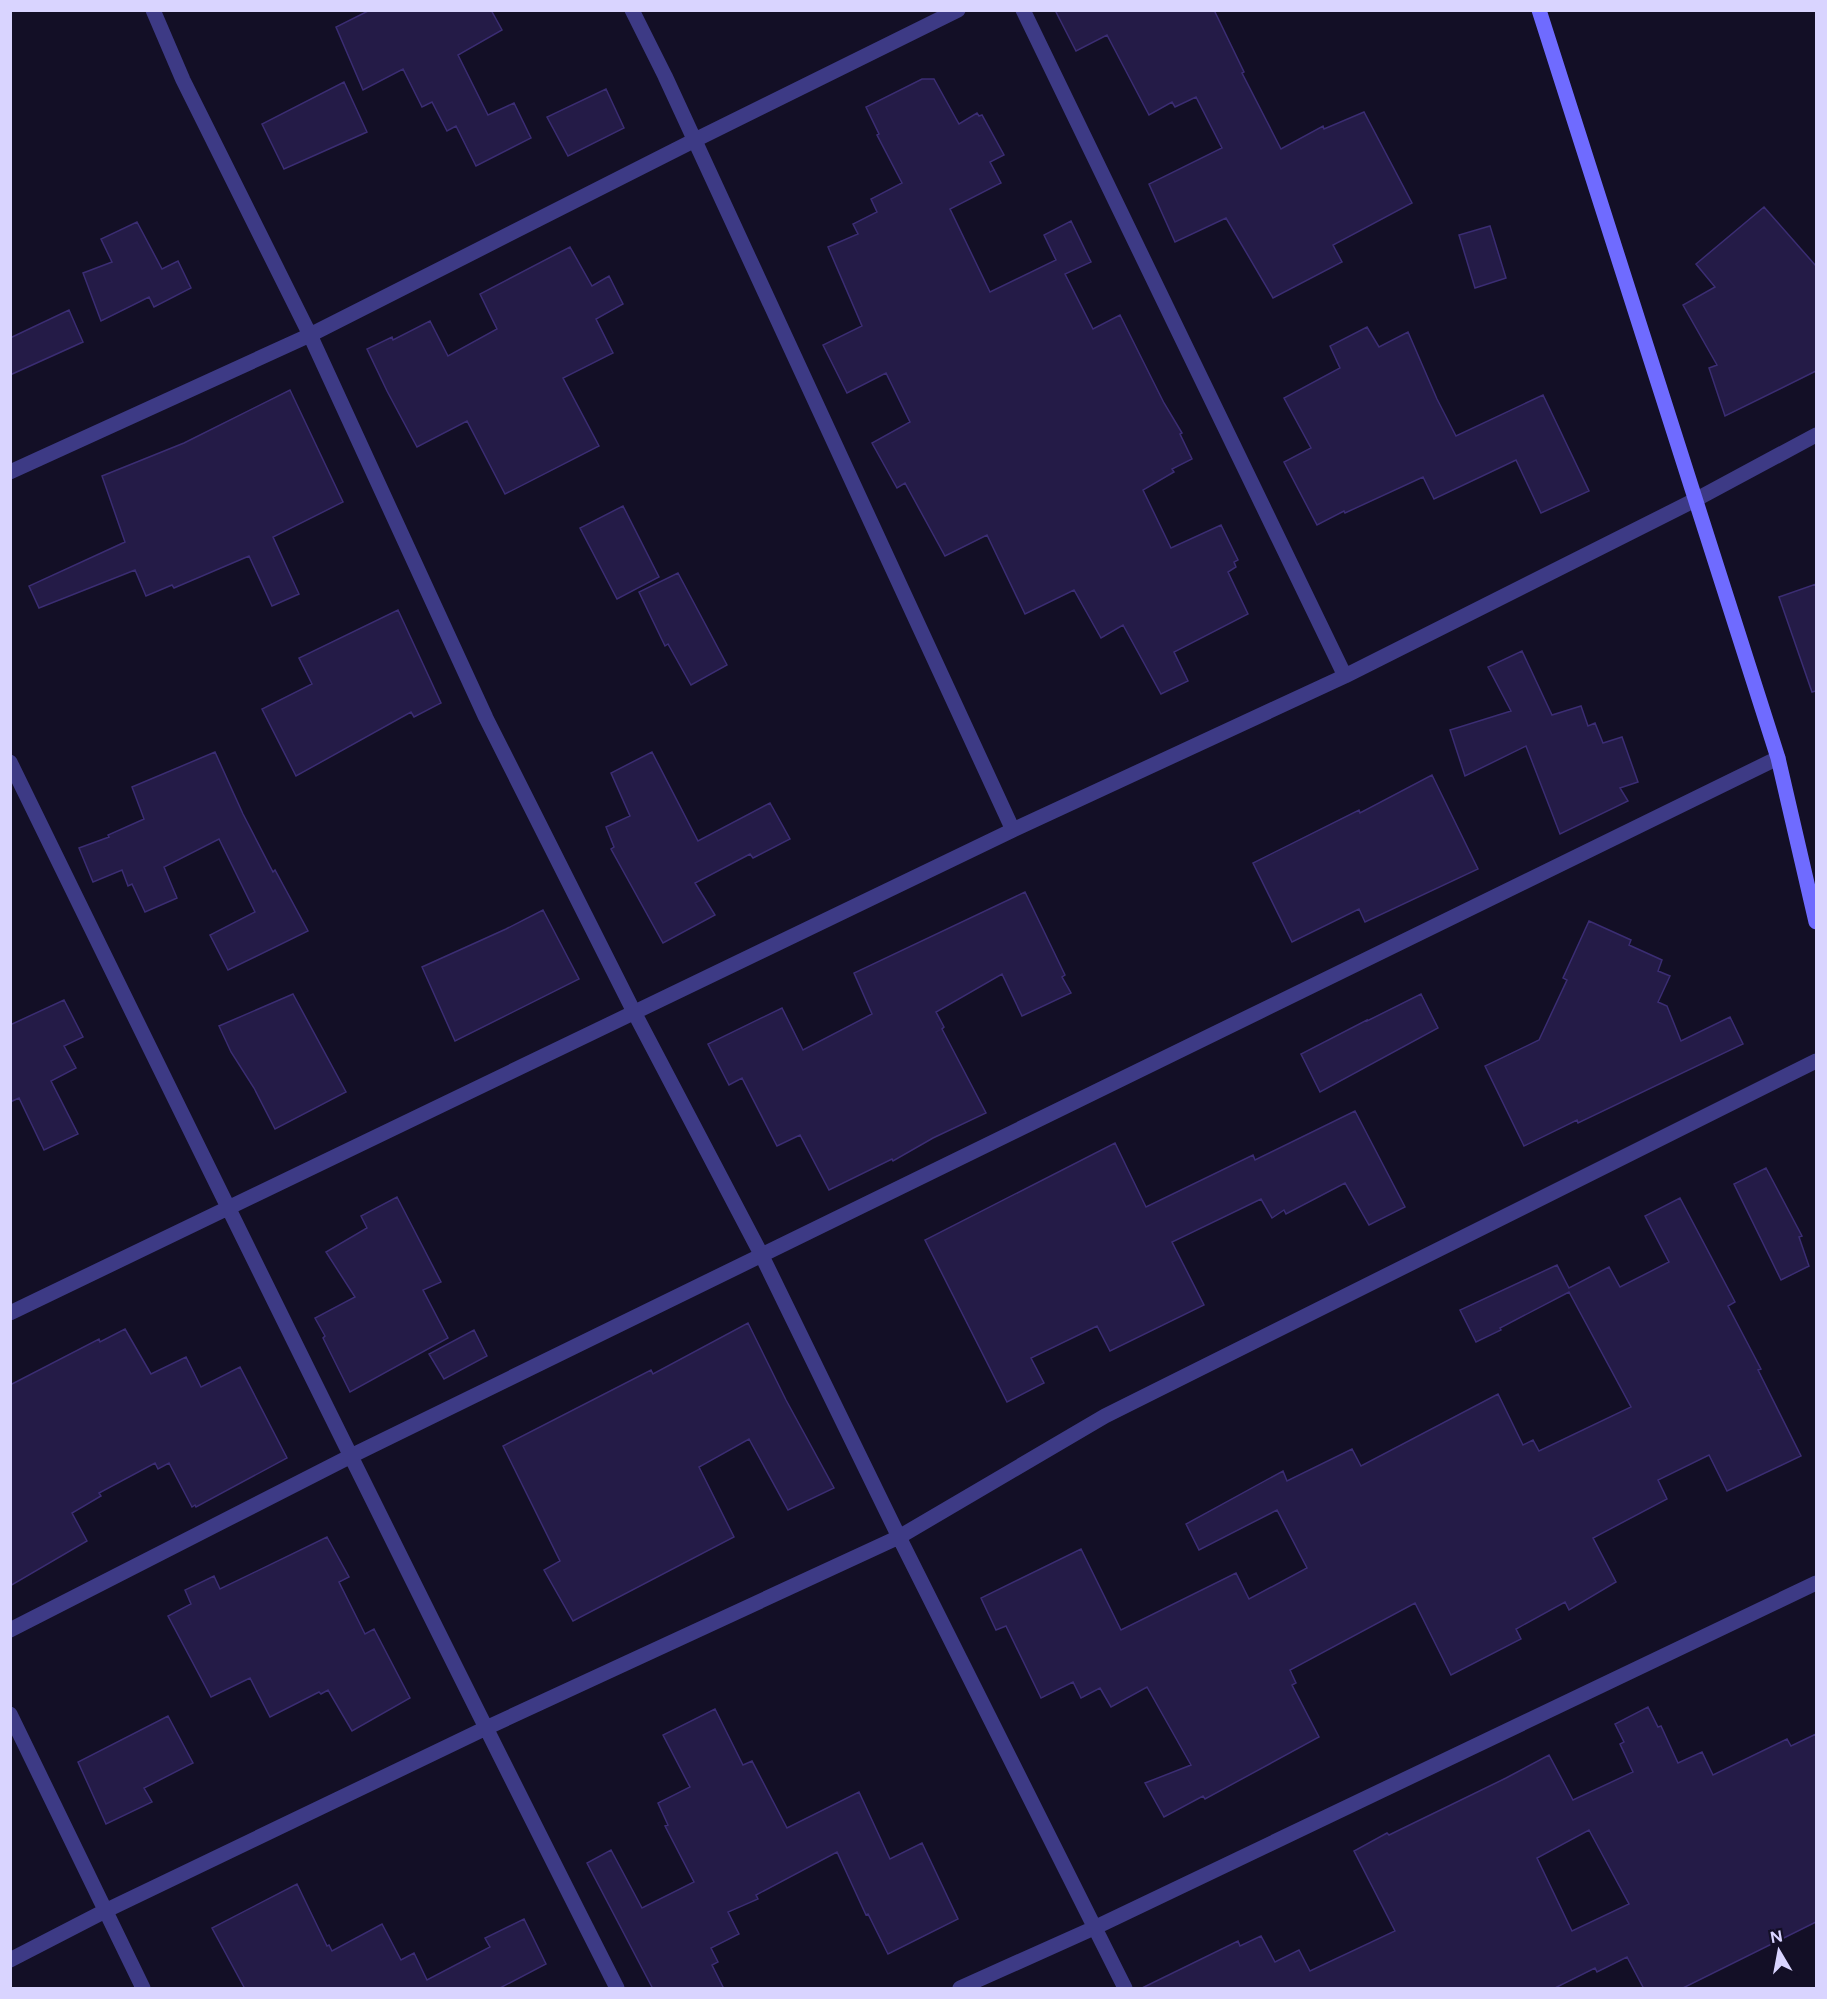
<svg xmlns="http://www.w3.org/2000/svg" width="1827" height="1999" viewBox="0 0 1827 1999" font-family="Figtree,sans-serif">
<rect width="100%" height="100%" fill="#130f26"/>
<path fill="#241b47" stroke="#3b2d73" stroke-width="1.5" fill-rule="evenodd" d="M370,10H491L502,30L458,55L488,115L514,103L531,138L476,166L456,126L447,131L432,102L422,107L403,69L363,90L336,27Z
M1055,10H1214L1244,72L1242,73L1281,149L1323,126L1324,129L1364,112L1412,203L1333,245L1342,262L1273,298L1226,218L1175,242L1149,184L1222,148L1196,97L1175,107L1172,102L1149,115L1107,35L1076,51Z
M922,79H934L959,124L977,113L979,116L982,115L1004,155L990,162L1001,183L950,209L990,292L1056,260L1044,235L1071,221L1091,262L1065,274L1093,329L1120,315L1164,403L1182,433L1180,434L1192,459L1172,469L1174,472L1143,490L1171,548L1221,525L1238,560L1234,562L1236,567L1228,572L1248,614L1174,652L1188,681L1161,694L1123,625L1101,638L1074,590L1025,614L987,535L945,556L905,483L897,488L872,443L910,422L886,373L847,393L823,345L862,326L828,247L858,234L853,224L877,212L871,199L902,183L877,135L879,134L866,107Z
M344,82L367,132L284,169L262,124Z
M606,89L624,128L568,156L547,117Z
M1764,207L1816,266V371L1725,416L1709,368L1717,365L1683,305L1715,287L1696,264Z
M137,222L162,269L178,261L191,288L154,307L149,297L101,321L83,273L112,262L101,239Z
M1490,226L1506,278L1475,288L1459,235Z
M570,247L592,286L609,276L623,304L596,319L613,353L563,378L599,446L505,494L467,421L417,447L387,391L367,349L392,337L393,340L430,321L448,356L497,329L480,294Z
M69,310L83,342L10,375V338Z
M1367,327L1379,347L1408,332L1437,399L1456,436L1543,395L1589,491L1541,513L1516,460L1434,499L1423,477L1345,513L1344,511L1317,525L1284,462L1311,448L1284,398L1340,368L1330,346Z
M290,390L343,502L273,537L299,594L272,606L249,556L174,588L172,585L146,596L135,570L39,608L29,586L125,542L102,476L184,443Z
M623,506L659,577L617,599L580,528Z
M678,573L727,665L691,685L668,644L665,646L639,592Z
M1816,584V691L1812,692L1779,597Z
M398,610L441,703L414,717L411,712L296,776L262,709L312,684L299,658Z
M1522,651L1552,715L1581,706L1588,726L1595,723L1603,743L1622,737L1638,782L1620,788L1628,801L1560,834L1526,746L1465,776L1450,730L1511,711L1488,667Z
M215,752L243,814L273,872L275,870L308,931L228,970L210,935L255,912L219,839L164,867L177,898L145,912L132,884L128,886L122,870L93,882L79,848L109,837L108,835L144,819L132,787Z
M652,752L698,841L770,803L790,839L753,858L750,854L695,883L715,915L663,943L611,849L614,847L606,827L630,816L611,773Z
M1432,775L1478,869L1365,922L1359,909L1292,942L1253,863L1359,810L1360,813Z
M1025,892L1065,975L1062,977L1071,993L1022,1016L1002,974L936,1012L944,1027L942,1029L986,1113L933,1138L893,1161L892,1159L829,1190L800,1135L777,1146L742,1078L729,1085L708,1044L782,1008L803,1050L872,1014L854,973Z
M543,910L579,979L455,1041L422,967L506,929Z
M1589,921L1631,940L1629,945L1662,960L1658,971L1670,976L1658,1002L1667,1006L1681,1041L1730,1017L1743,1044L1578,1123L1577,1120L1524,1146L1485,1066L1539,1040L1567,980L1563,978Z
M293,994L346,1092L275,1129L254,1088L231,1052L219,1026Z
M1421,994L1438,1028L1320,1092L1301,1054L1367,1020V1021Z
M64,1000L83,1037L64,1046L76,1068L51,1081L78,1134L44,1150L19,1098L10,1102V1025Z
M1355,1111L1405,1207L1369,1225L1345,1183L1286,1214L1284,1210L1272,1218L1261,1199L1172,1242L1204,1305L1110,1351L1097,1326L1031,1358L1044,1383L1007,1402L925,1240L1115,1143L1146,1207L1253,1155L1255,1160Z
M1766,1168L1802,1236L1799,1237L1809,1266L1781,1280L1734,1184Z
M397,1197L441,1282L423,1290L448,1338L350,1392L323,1338L325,1336L315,1318L355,1297L326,1252L367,1228L361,1216Z
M1680,1198L1735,1302L1728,1306L1761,1369L1758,1370L1801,1456L1727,1491L1709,1455L1658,1480L1667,1499L1593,1538L1616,1582L1569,1610L1565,1602L1516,1629L1521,1639L1451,1675L1415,1603L1290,1670L1296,1683L1292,1685L1319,1737L1205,1799L1203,1796L1164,1817L1145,1783L1191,1765L1147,1687L1111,1707L1100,1688L1081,1698L1073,1682L1041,1698L1006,1626L996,1630L981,1598L1081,1549L1121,1630L1236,1573L1249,1599L1307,1568L1277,1510L1199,1550L1186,1524L1283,1471L1287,1481L1352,1449L1361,1466L1498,1394L1523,1445L1533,1440L1539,1451L1631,1407L1569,1292L1500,1328L1501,1330L1476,1342L1460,1310L1557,1265L1569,1288L1609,1267L1620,1287L1669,1262L1645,1216Z
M748,1323L786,1400L834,1488L788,1510L749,1439L699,1467L734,1537L573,1621L544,1570L560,1561L503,1446L651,1370L653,1374Z
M125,1329L151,1374L186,1357L201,1387L240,1367L287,1458L196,1507L195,1505L192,1507L169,1463L158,1469L155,1463L99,1493L101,1496L72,1513L87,1541L10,1586V1385L99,1339L100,1342Z
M474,1330L487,1356L444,1379L429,1354Z
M327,1537L349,1577L339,1582L365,1634L374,1629L410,1698L352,1731L328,1690L321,1694L319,1692L270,1717L250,1678L211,1697L168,1616L191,1604L185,1590L214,1576L220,1589Z
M1648,1707L1658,1727L1661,1726L1678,1763L1702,1752L1713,1775L1787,1739L1791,1746L1816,1734V1922L1681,1989H1644L1627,1957L1597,1972L1595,1968L1553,1989H1140L1238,1941L1240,1946L1261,1936L1275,1962L1299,1950L1310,1971L1395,1931L1354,1851L1387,1833L1389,1835L1506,1778L1549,1755L1573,1800L1633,1772L1620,1744L1624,1742L1615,1724ZM1589,1830L1629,1904L1572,1931L1537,1858Z
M715,1709L743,1765L752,1761L787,1828L859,1792L890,1859L922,1843L958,1919L888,1954L868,1914L866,1915L837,1852L756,1895L758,1899L728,1912L739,1934L711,1948L718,1962L712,1965L724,1989H653L587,1863L611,1850L642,1908L694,1882L665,1826L668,1825L658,1803L690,1787L663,1735Z
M168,1716L193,1763L144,1788L152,1802L106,1824L78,1762Z
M297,1884L327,1946L329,1945L332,1951L382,1924L401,1960L414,1953L427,1980L490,1947L485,1938L524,1919L546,1964L498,1989H245L212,1928Z"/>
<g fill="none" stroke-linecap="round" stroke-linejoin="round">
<path stroke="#3d3a85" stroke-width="15" d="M153,10L183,80L310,335L486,718L635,1014L761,1254L899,1537L1125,1988
M632,10L665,76L1013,830L1345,676
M1023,10L1345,676L1695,500L1816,435
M10,472L310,335L695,140L958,10
M10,762C210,1172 411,1582 617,1988
M10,1313L1013,830
M10,1630L351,1456L1778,758
M10,1714L143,1988
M10,1960L105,1911L486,1728L899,1537L1105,1416L1816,1061
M960,1988L1094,1928L1816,1583"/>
<path stroke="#6f6bff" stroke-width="15" d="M1539,10L1778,758L1816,922"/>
</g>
<rect width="1827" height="1999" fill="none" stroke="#d9d4ff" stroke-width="24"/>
<g transform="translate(1779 1951) rotate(350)" stroke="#130f26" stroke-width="4.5" paint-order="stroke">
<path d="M0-4.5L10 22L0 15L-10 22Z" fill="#d9d4ff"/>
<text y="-9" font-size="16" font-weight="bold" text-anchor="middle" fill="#d9d4ff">N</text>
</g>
</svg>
